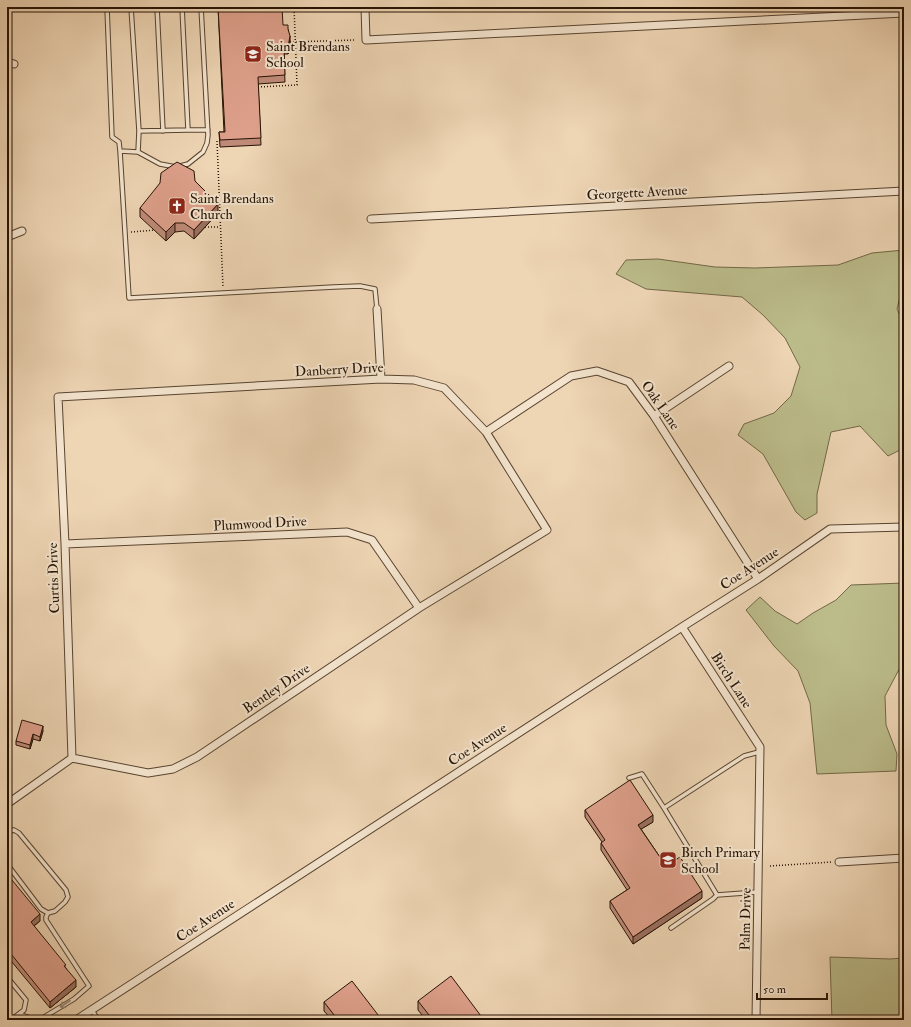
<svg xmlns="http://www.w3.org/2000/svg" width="911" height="1027" viewBox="0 0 911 1027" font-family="'IM FELL Double Pica',serif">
<rect width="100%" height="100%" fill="#eed5b4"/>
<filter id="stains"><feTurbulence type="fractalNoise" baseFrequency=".005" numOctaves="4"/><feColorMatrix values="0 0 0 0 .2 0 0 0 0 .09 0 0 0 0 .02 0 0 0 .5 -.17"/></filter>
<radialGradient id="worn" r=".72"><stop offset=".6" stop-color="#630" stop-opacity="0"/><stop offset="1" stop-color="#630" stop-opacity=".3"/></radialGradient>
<path fill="#bcbc8b" stroke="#716848" d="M904,250V281L897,309L904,324V435L902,449L888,456L860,426L831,432L817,494V513L805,520L796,512L763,454L738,435L744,424L774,413L791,396L800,367L785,338L763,315L742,297L646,289L616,274L626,260L658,259L715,267L755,268L838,265L872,253Z
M904,583V660L885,696L886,725L897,754L896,771L817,774L810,703L798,671L774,646L746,610L760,597L775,611L797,624L813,613L836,600L851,585Z
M830,957L890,959L904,958V1020H832Z"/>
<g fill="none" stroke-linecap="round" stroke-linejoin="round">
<defs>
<path id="lane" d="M107,7L112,137L119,142L120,151
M131,7L139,131
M157,7L163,131
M201,7L208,135L207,143L203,152L188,164L176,167L160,164L138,152L120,151L129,298L334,287L360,286L375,289L377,309
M188,130H208
M138,152L139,131L188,130L182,7
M629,778L642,774L664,808L744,756L759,752
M664,808L717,895
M7,832L14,830L19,833L66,890L68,897L65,902L55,911L48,913L41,909L7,864
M671,928L713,899L717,895L758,892
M7,977L26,1000L24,1010L11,1020
M92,1010L98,1020
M19,1014L36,1020
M39,1020L74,999L89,986L46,920V917L48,913"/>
<path id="street" d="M365,7L366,40L904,13
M7,62L14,64
M371,219L904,191
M7,237L22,231
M377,309L381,379
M654,416L729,366
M486,432L571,376L597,371L629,382L654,416L758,579
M65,544L347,532L372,540L419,608
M682,627L760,747L756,1020
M7,804L72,758L148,773L173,769L197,757L419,608L547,530L486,432L444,388L414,380L381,379L58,397L65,544L72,758
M839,862L904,858
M76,1020L682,627L758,579L830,529L904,527"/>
</defs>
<use href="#lane" stroke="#584430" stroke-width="5.5"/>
<use href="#street" stroke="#584430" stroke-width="9"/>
<path stroke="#261304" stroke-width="1.5" stroke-dasharray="1 2" stroke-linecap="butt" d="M211,9H219
M290,42L354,40
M258,87L297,85L294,7
M217,141L223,287
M205,227H220
M131,232L155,230
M770,866L832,862"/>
<use href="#lane" stroke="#f4e4ce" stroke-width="3.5"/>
<use href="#street" stroke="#f4e4ce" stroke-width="7"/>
</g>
<path fill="#bf8a78" stroke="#261304" d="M218,7L283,25L288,29L290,42L288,54H284L285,82L258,84L261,145L220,147L219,132H224Z
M195,181L218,213L194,239L184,231L175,232L166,241L140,217V208Z
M43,731L40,741L33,739L30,749L16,745V741Z
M585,810L653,822L641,829L666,866L702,898L633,944L610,908V901L627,890L601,850V843L602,842L585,817Z
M7,874L40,921L34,926L66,968L76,987L50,1008L7,956Z
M418,1001L484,1020H426L418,1010Z
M324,1002L382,1020H332L324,1011Z"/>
<path fill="#9b7061" stroke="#261304" d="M290,36V42L288,54V47Z
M218,204V213L194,239V230Z
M175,223V232L166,241V232Z
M43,726V731L40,741V737Z
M33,734V739L30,749V745Z
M653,815V822L638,831V825Z
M702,891V898L633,944V937Z
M40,914V921L31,928V922Z
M76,980V987L50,1008V1002Z"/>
<path fill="#dea08b" stroke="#261304" d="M218,7H282L283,25H288V29L290,36L288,47H284L285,75L258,77L261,138L220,140L219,132H225Z
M177,162L194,171L195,181L218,204L194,230L184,223H175L166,232L140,208L160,183L161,173Z
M22,720L43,726L40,737L33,734L30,745L16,741Z
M630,780L653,815L638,825L666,866L680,857L702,891L633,937L610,901L630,888L601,843L605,840L585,810Z
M7,874L40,914L31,922L66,965L64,966L76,980L50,1002L7,949Z
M451,976L484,1020H433L418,1001Z
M352,981L382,1020H338L324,1002Z"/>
<defs><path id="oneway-shaft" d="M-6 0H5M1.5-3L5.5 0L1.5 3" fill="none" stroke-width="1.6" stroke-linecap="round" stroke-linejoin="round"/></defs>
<use stroke="#978673" href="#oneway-shaft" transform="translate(65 1004) rotate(147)"/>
<defs>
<symbol id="school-square" viewBox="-11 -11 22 22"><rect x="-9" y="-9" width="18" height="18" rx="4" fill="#8f2418" stroke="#f4e4ce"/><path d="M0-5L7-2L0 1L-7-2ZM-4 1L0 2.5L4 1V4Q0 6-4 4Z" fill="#fff"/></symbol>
<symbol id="church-square" viewBox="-11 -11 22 22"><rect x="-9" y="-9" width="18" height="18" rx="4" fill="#8f2418" stroke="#f4e4ce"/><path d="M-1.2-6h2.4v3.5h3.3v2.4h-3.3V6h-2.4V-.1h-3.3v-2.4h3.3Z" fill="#fff"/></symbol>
</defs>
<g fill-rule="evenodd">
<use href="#school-square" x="243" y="44" width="20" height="20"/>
<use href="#church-square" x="167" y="196" width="20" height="20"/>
<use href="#school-square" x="658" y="850" width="20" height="20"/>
</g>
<g text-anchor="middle" stroke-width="4" stroke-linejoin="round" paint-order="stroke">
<g font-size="14" fill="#261304" stroke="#f4e4ce" text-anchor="start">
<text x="266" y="51">Saint Brendans<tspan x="266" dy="16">School</tspan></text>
<text x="190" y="203">Saint Brendans<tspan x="190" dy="16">Church</tspan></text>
<text x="681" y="857">Birch Primary<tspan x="681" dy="16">School</tspan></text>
</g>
<g font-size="14" fill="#261304" stroke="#f4e4ce">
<text transform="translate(637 192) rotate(-3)" y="5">Georgette Avenue</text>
<text transform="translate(339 369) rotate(-3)" y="5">Danberry Drive</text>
<text transform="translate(661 405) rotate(55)" y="5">Oak Lane</text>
<text transform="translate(260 523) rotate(-3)" y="5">Plumwood Drive</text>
<text transform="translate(749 568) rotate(-33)" y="5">Coe Avenue</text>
<text transform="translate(53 578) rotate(-92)" y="5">Curtis Drive</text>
<text transform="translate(732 680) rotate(57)" y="5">Birch Lane</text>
<text transform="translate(276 688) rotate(-34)" y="5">Bentley Drive</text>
<text transform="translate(477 744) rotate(-33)" y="5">Coe Avenue</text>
<text transform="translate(745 919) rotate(-89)" y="5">Palm Drive</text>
<text transform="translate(205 920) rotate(-33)" y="5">Coe Avenue</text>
</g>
</g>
<rect width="911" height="1027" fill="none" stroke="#eed5b4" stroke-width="24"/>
<rect x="8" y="8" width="895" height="1011" fill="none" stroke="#261304" stroke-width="2"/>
<rect x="12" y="12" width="887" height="1003" fill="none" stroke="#261304"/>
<path d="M757 993v6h70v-6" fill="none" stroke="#261304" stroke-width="2"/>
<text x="763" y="993" font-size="12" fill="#261304" stroke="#f4e4ce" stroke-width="3" paint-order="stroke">50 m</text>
<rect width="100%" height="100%" filter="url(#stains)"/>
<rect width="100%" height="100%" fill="url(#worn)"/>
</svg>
